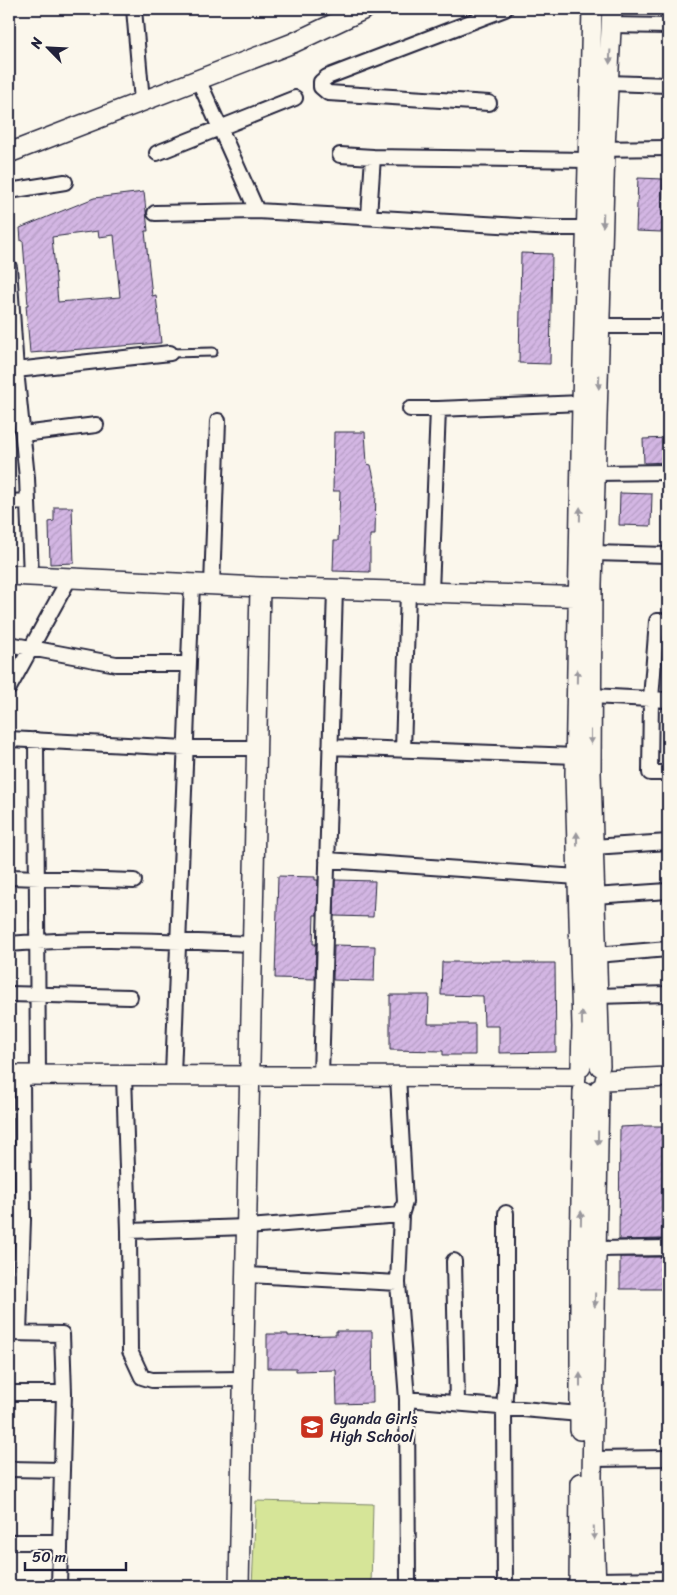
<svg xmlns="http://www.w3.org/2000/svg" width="677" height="1595" viewBox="0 0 677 1595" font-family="Sriracha,sans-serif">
<defs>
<pattern id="building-hatch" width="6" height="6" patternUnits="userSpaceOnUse" patternTransform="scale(1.25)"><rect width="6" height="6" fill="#d3b6e3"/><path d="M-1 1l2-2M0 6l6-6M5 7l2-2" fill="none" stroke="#b59cc4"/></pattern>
</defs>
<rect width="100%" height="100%" fill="#fbf7ec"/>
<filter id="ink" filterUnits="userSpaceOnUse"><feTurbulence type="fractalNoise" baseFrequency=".02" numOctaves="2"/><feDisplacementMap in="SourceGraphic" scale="10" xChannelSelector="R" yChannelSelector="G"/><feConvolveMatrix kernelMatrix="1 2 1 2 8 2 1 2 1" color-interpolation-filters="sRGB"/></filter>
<g filter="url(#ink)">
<path fill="#d6e598" stroke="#7c846a" d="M256,1501L373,1504L371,1586H252Z"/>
<path fill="url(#building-hatch)" stroke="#22223b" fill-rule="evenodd" d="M638,178L663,179L662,232L636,231Z
M144,192L148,231H145L152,296L156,295L161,343L30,353L26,305H28L23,241H21L20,228L94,198ZM98,231L99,237L114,235L120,297L58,302L52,237Z
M521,253L552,254L550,364L519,363Z
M334,432H365L367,464L371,465L376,488L375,535H370V572L333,571L334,541H338L340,491H333Z
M668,438V462L644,463L643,439Z
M620,493L652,494L651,526L619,525Z
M54,507H72L74,563L50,564L49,522L54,521Z
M278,876L315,877V880H318L317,915H314L313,944H316L315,979L275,978Z
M335,880L375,881L373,917L334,916Z
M334,945L375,946L374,981L333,980Z
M481,961H512V963H555L556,1052L499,1053V1026H484L483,996L441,995L442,962H481Z
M390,995H429L428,1024H475V1055H443V1051L390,1050Z
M642,1126H662V1239L619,1240L620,1127Z
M620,1257H664L663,1289H620Z
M336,1331H372L373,1403L337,1404L336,1370L296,1371V1368H267V1334H288V1336L336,1335Z"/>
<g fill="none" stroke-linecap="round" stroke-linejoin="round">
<defs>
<path id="lane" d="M170,353L213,352"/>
<path id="street" d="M134,9L142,101
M611,25L668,26
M198,79L257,211
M608,83L668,85
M489,103L328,93L321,87V82L327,77L505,9
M596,149L668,148
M157,153L295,98
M340,155L373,157L588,160
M9,191L65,182
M155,213L257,211L553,228H588
M369,216L373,157
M9,267L16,370L27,478L31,576
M600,326H668
M16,370L170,353
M410,409H438
M23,434L96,425
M596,473L668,472
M9,502L28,501
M593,553L668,555
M212,585L218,421
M431,592L438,409L582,403
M9,644L116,664H189
M9,688L70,577
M591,696L651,699L657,621H668
M668,700L651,699L650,773H668
M9,739L186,748H257
M36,740L38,1075
M330,747L576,756
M403,750L408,591
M593,847L668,842
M327,860L578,877
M9,877L134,881
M594,896L668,891
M9,944C90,937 172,941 253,944
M596,955L668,949
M9,994L130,997
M597,996L668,994
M124,1075L129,1231L130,1351L142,1377L152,1380L244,1379
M173,1075L192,584
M321,1076L335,589
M398,1076L405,1202L401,1215L398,1283L407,1399L408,1586
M9,1221L23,1220
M129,1231L247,1227L401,1215
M596,1249L668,1248
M454,1261L457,1403
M246,1275L398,1283
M9,1333L62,1334L64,1393
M19,1333L23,1220L22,1075
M9,1393H64L59,1586
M407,1399L580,1414
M592,1459L668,1458
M9,1469L62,1470
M9,1542H60
M596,1580L668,1579
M505,1586L504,1407L506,1383V1213"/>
<path id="secondary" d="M9,153L293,43L365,9
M9,575L260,587L591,597
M600,1066L591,773L592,584L605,148L612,9
M581,1067L582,1027L575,774L582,403L592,9
M9,1075L576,1077
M605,1080L668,1077
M580,1430V1255L583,1091
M239,1586L260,587
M579,1586L580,1483
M596,1586L592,1477L599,1089"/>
</defs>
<use href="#lane" stroke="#22223b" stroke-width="11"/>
<use href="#street" stroke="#22223b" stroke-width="18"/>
<use href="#secondary" stroke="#22223b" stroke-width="22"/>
<use href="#lane" stroke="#fbf7ec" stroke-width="7"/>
<use href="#street" stroke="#fbf7ec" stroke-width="14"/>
<use href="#secondary" stroke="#fbf7ec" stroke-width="19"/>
</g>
<defs><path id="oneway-solid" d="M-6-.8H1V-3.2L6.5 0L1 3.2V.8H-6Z" transform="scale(1.25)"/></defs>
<g fill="#99979c">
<use href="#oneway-solid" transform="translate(610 57) rotate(93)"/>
<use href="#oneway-solid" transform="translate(603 220) rotate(92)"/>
<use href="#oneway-solid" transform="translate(599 382) rotate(92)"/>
<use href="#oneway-solid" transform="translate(580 514) rotate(-89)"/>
<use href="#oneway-solid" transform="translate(577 676) rotate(-89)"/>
<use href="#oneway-solid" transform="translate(591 737) rotate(90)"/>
<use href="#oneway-solid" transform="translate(577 839) rotate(-91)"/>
<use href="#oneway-solid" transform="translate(582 1018) rotate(-91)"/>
<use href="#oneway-solid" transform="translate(598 1138) rotate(91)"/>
<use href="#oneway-solid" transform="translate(581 1218) rotate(-89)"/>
<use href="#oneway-solid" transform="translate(595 1300) rotate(91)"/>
<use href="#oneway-solid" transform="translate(580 1380) rotate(-90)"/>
<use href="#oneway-solid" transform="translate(594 1533) rotate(88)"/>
</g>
</g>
<defs>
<symbol id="school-square" viewBox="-11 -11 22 22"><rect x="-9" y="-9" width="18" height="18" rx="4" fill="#c8321e" stroke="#fbf7ec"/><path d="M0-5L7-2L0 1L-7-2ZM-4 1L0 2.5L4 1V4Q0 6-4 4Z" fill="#fff"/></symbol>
</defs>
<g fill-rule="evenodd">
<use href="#school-square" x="298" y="1413" width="28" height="28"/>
</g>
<g text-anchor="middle" stroke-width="4.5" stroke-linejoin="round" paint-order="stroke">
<g font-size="16" fill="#22223b" stroke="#fbf7ec" text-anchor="start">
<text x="330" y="1424">Gyanda Girls<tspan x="330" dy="18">High School</tspan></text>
</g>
</g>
<rect width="677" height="1595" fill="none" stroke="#fbf7ec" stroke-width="30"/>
<rect x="15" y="15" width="647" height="1565" fill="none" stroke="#22223b" stroke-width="2" filter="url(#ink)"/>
<g transform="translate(48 48) rotate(294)" stroke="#fbf7ec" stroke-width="4" paint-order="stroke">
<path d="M0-4L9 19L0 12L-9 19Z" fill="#22223b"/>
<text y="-8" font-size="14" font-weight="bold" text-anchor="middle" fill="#22223b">N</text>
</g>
<path d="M25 1562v8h101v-8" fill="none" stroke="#22223b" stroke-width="2.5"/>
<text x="32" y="1562" font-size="15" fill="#22223b" stroke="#fbf7ec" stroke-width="4" paint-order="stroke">50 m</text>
</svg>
